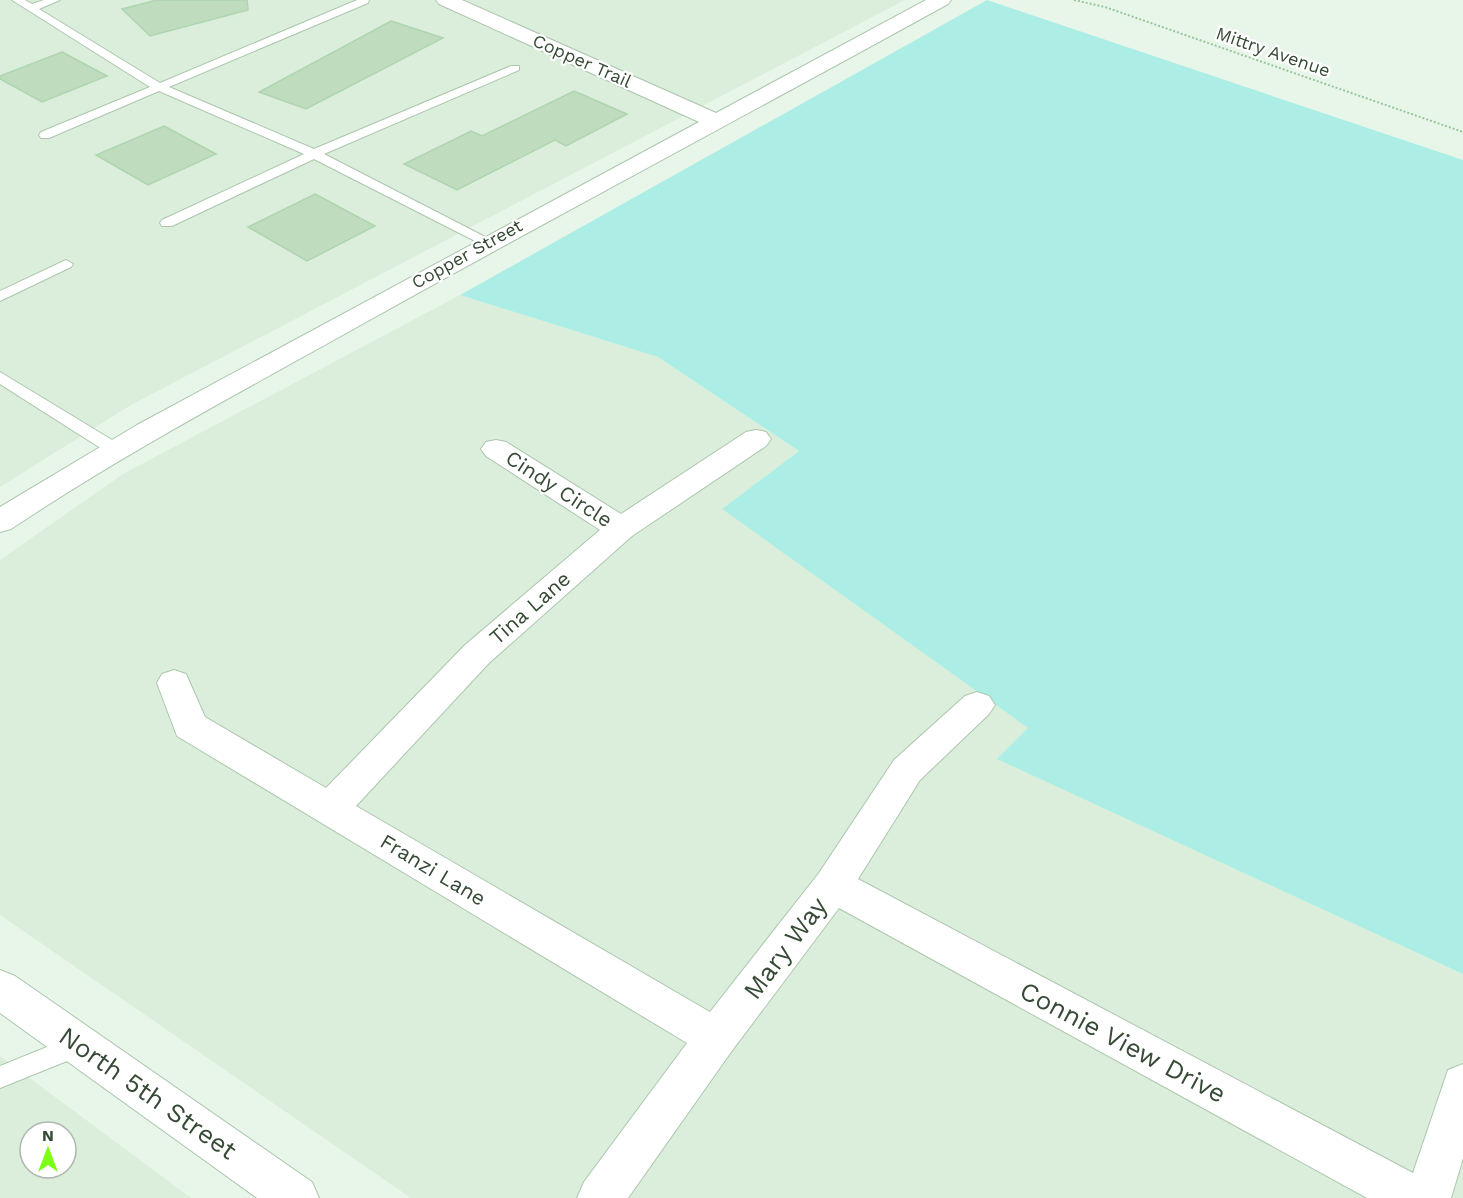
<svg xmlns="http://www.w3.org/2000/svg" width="1463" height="1198" viewBox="0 0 1463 1198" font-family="'Work Sans',sans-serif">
<rect width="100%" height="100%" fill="#e8f6ea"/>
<path fill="#daeedb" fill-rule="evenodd" d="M0,0H905L131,405L0,487Z
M460,295L658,357L799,451L722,509L1028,728L998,759L1463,974V1198H411L0,915V560L123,474Z
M0,1056L191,1198H0ZM30,1132H66V1168H30Z"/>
<path fill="#aceee5" d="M987,0L1463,160V974L997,759L1028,728L722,509L799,451L658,357L460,295Z"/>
<path fill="#bfdcbf" stroke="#aed5af" stroke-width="1.5" d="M157,0H247L248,10L150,36L122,9Z
M391,21L443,38L306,109L259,92Z
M62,52L107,76L42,102L0,79V76Z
M574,91L627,114L566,146L555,140L457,190L404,164L471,131L482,136Z
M164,126L216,154L148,185L96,155Z
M315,194L375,226L307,261L248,227Z"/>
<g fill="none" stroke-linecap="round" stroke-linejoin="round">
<defs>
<path id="service" d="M12,0H25L32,4L44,0H60L39,9L160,83L357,0H369L368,3L169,87L314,149L511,66H519V70L324,154L495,242L493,245H483L314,159L172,226H162L160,223L162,220L304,154L159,91L49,138H41L39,135L41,132L150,87Z
M66,260L73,264L71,267L0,301V291Z
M0,372L122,446L124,450L122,454H110L0,384Z
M79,1034L87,1037L91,1045L87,1053L0,1088V1066Z"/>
<path id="minor" d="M436,0H462L716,113L926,0H951L948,4C743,117 537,226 332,341C224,401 114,460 11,529L0,532V507L137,425L699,122L439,4Z
M756,430L766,432L771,439L766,446L632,536L489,663L356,806L710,1012L819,873L894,760L965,696L977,692L989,696L995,705L989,714L920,780L858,879L1413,1173L1448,1070L1463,1064V1158L1451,1198H1367L839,908L731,1052L628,1198H577L584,1182L687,1043L177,736L157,683L162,674L174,670L186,674L205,717L326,788L465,645L600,530L486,456L481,449L486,442L496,440L506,442L621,514L746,432Z"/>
<path id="tertiary" d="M0,970L15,976L312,1182L319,1198H257L0,1013Z"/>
</defs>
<use href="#service" stroke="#acc6ae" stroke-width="2"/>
<use href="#minor" stroke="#acc6ae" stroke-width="2"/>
<use href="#tertiary" stroke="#acc6ae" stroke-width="2"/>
<path stroke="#99c69b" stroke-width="2" stroke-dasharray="2 2" stroke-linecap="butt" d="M1074,0L1105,7L1463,132"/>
<use href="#service" fill="#fff" fill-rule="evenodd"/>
<use href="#minor" fill="#fff" fill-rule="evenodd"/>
<use href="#tertiary" fill="#fff" fill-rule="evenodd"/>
</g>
<g text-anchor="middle" stroke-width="4.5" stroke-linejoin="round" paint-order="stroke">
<g font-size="18" fill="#364a36" stroke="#fff">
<text transform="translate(1273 52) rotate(19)" y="6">Mittry Avenue</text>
<text transform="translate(582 61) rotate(24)" y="6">Copper Trail</text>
<text transform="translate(467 254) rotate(-29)" y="6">Copper Street</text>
</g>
<g font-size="21" fill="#364a36" stroke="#fff">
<text transform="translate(559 489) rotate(33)" y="7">Cindy Circle</text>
<text transform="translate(530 608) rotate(-41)" y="7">Tina Lane</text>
<text transform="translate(433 870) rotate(31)" y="7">Franzi Lane</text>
</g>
<g font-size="26" fill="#364a36" stroke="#fff">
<text transform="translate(785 948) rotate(-53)" y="9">Mary Way</text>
<text transform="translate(1123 1042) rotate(28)" y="9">Connie View Drive</text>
<text transform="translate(148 1093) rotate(35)" y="9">North 5th Street</text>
</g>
</g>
<g transform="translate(48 1150)"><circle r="28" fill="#ffffff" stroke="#afb7af" stroke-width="1.5"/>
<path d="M0-4.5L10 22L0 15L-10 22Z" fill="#7dff16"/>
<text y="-9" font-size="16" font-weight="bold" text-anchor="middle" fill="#364a36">N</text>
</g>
</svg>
